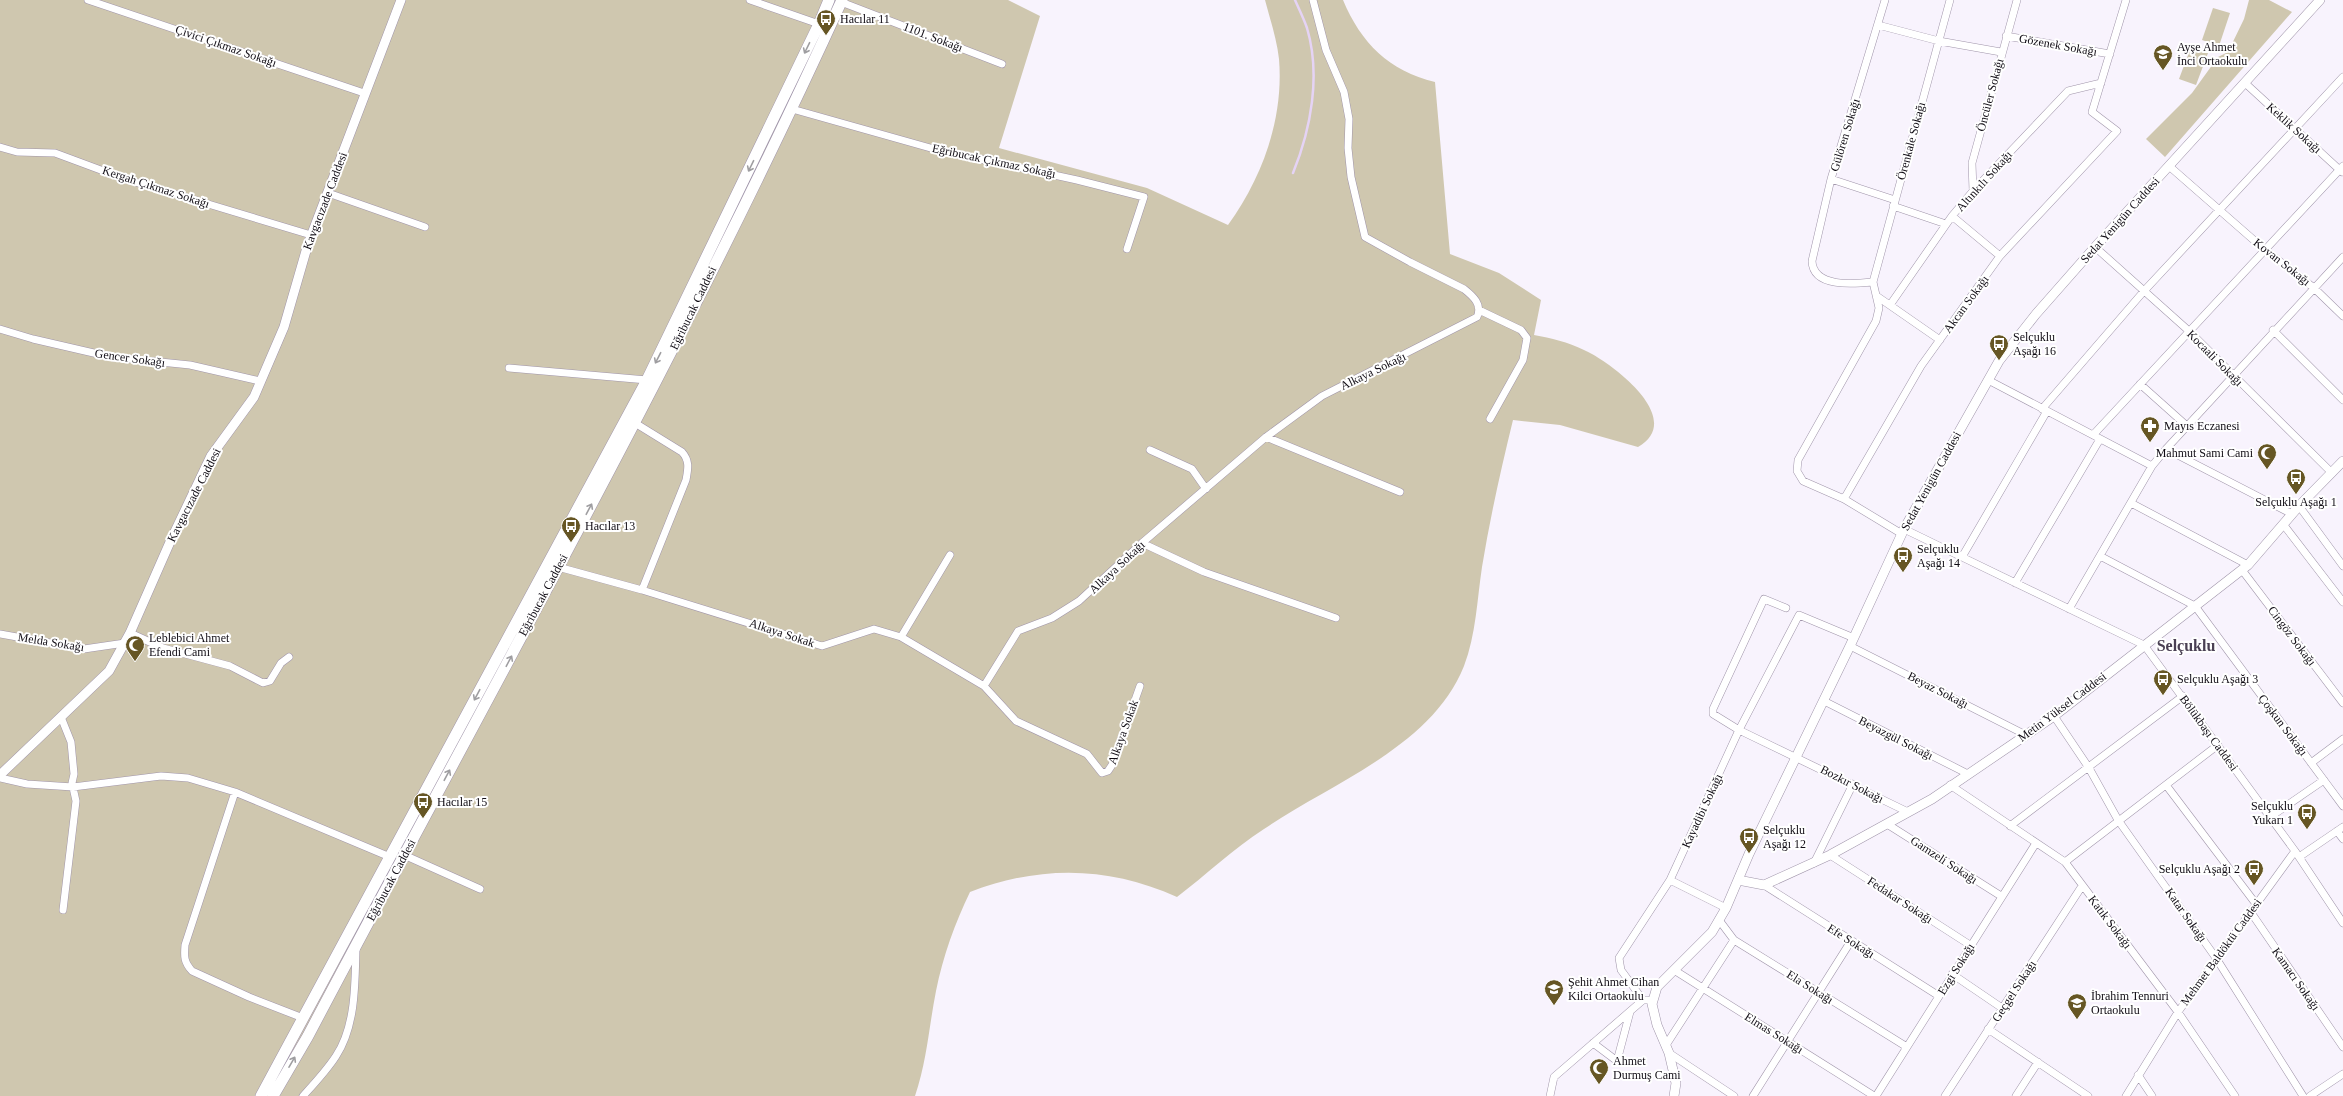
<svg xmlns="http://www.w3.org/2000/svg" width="2343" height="1096" viewBox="0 0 2343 1096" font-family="Georgia,serif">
<rect width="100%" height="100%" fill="#f8f3fd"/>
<path fill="#cfc7af" d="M0,0H1008L1040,16L999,148L1147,188L1228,225C1262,178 1284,119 1279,59C1277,40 1270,19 1265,0H1343C1361,43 1389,71 1435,82L1450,254L1499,273L1541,300L1534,335C1551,338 1568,342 1584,350C1611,362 1687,419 1638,447L1560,425L1513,420C1501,469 1490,518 1482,567C1477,600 1476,635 1464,666C1432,747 1331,783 1264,829C1233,849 1206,875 1177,897C1109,866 1040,865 970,892C955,923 943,956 936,991C929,1026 927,1061 915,1096H0Z
M2249,0H2269L2292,12L2165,157L2146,139L2192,93L2218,57L2228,52L2244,19Z
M2213,8L2230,13L2219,46L2202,40Z
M2191,47L2208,53L2196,85L2179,79Z"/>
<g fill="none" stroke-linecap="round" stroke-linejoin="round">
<path stroke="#e5d3f5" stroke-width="2.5" d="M1293,173C1311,129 1321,75 1307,28C1304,19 1299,9 1295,0"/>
<defs>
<path id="minor" d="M88,0L364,93
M750,0L819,24
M841,2L1002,64
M1878,25L1939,41L2001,52
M2006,36L2110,54
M2245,83L2342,172
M792,109L934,149L1077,180L1144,197L1127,249
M0,147L17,152L55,153L125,179L311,235
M2169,166L2264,249L2314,288L2343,316
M1831,179L1895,200
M1973,191L1972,163L2017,0
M328,193L425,227
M1893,206L1946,224
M1952,216L2000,256
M2095,247L2189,331L2332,473
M1873,282C1854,284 1813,288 1812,261L1831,179L1885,0
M1873,282L1879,308L1876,321L1798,460L1797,471L1803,481L1844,499L1902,534
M1873,282L1950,0
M1878,297L1940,340
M1890,305L1952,216L1973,191L2068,91L2101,83
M1479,310L1521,330L1527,338L1523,360L1490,419
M0,329L33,339L111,357L190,365L260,381
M2273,330L2343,400
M509,368L647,380
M1988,380L2152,466
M2140,384L2187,426
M2042,409L2144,291L2343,77
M635,423L682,452C690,461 688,469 686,480L642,590L822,646L874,629L901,637L984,686L1016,721L1087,754L1102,773L1108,771L1112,765L1140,686
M2093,435L2343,166
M1266,437L1400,492
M2166,449L2292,514
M1150,450L1192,469L1206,489
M1844,499L1921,366L2000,256L2117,131L2092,112L2126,0
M2131,503L2248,565
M2299,506L2343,566
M2283,524L2343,602
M1904,529L2144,645L2295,851L2343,923
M1142,543L1204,572L1336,618
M2100,556L2195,606L2343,806
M1962,557L2047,411
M558,567L642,590
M2242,570L2343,703
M2015,583L2100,439
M1786,608L1764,599L1713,709V714L1739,730L1908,812
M2069,609L2152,466L2166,449L2343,257
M130,633L163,648L230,666L263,683L270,681L281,663L289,657
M0,634L84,649L125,643
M901,637L950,555
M1850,646L2026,735
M984,686L1018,631L1052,618L1079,601L1142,543L1266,437L1322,396L1477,317C1483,305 1473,296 1464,289L1410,262L1365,237L1351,177L1348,148L1349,119L1344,92L1326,50L1313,0
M1824,701L1968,774
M2054,716L2089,768L2118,820L2216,958L2303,1096
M61,717L71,742L74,774L72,783L76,801L63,910
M2311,763L2343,739
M0,778L27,784L73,787L161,776L188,778L235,792L390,857
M1950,785L2065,862L2178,1012L2235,1096
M2166,785L2256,904
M235,792L185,945C184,957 184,962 192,971L249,997L303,1018
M2270,817L2324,780
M1887,824L2001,896
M2010,826L2183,696
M2337,831L2343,839
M404,855L480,889
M1830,855L1970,945
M2299,857L2343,827
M2065,862L2218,745
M1814,863L1853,784
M1670,880L1726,908
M1764,885L1939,996
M2250,911L2343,1047
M1719,920L1734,940L1907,1047
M1674,970L1874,1096
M1952,974L2002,1008
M1643,1000L1621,970L1619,958L1670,880L1739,730L1799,615L1854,638
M1988,1029L2088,1096
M1593,1043L1617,1061L1630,1012
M1666,1045L1734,940
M1669,1053L1734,1096
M2138,1075L2152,1096
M303,1096C315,1083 327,1070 336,1056C356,1026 355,982 356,948
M1550,1096L1554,1077L1643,1000H1648
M1753,1096L1851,941
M1876,1096L2036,843
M1945,1096L2082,886
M2016,1096L2038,1062
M2126,1096L2178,1012L2295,851
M2310,1096L2343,1074"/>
<path id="tertiary" d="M0,775L109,671L130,633L170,542L211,456L254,397L284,327L308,244L401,0
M1738,880L1764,885L1830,855L1932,799L2054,716L2248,565L2299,506L2343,461
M1674,1096L1676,1083L1669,1053L1657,1025L1652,1004L1657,987L1712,932L1726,908L1749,854L1850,646L1904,529L1999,361L2036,314L2095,247L2320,0"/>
<path id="primary" d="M261,1096L647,380L819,24L829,0
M273,1096L308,1036C489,692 681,354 842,0"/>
</defs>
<use href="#minor" stroke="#a095aa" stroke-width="8"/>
<use href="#tertiary" stroke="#a095aa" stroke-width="10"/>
<use href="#primary" stroke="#a095aa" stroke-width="12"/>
<use href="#minor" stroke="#fff" stroke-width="7"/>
<use href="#tertiary" stroke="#fff" stroke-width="9"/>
<use href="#primary" stroke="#fff" stroke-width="11"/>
</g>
<defs><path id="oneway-shaft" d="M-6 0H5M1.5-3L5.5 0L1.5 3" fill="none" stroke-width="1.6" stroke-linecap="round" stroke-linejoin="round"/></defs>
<g stroke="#9f9ea1">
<use href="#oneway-shaft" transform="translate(807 48) rotate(116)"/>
<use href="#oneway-shaft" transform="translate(751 166) rotate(116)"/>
<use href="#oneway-shaft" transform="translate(658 358) rotate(117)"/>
<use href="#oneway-shaft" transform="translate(589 509) rotate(-62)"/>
<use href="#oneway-shaft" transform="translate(509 661) rotate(-62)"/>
<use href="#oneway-shaft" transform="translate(477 695) rotate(118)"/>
<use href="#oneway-shaft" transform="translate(447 775) rotate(-62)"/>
<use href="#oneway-shaft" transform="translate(292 1062) rotate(-60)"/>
</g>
<defs>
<symbol id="bus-pin" viewBox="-11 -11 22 30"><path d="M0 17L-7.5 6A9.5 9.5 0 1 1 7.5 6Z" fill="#665624" stroke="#fff"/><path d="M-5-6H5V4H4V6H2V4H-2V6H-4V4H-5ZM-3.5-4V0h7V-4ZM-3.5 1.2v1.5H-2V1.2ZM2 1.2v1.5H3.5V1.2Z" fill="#fff"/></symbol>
<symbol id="school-pin" viewBox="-11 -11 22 30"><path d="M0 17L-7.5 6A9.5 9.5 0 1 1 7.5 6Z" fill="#665624" stroke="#fff"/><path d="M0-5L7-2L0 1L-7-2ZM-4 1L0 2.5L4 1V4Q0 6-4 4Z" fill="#fff"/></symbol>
<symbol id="pharmacy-pin" viewBox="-11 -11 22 30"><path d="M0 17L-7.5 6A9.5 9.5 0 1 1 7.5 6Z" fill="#665624" stroke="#fff"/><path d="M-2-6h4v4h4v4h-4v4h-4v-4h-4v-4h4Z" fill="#fff"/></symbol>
<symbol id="mosque-pin" viewBox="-11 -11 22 30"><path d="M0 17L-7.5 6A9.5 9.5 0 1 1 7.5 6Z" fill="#665624" stroke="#fff"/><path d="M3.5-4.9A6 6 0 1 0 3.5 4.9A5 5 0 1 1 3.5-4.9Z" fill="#fff"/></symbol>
</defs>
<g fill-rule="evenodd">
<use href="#bus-pin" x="815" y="8" width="22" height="30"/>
<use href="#school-pin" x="2152" y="43" width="22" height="30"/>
<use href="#bus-pin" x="1988" y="333" width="22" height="30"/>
<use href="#pharmacy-pin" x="2139" y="415" width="22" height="30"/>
<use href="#mosque-pin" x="2256" y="442" width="22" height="30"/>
<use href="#bus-pin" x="2285" y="467" width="22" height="30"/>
<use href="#bus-pin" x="560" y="515" width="22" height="30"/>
<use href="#bus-pin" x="1892" y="545" width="22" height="30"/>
<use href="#mosque-pin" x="124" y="634" width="22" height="30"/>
<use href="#bus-pin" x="2152" y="668" width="22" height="30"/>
<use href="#bus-pin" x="412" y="791" width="22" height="30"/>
<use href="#bus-pin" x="2296" y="802" width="22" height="30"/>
<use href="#bus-pin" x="1738" y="826" width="22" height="30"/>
<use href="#bus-pin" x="2243" y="858" width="22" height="30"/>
<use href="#school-pin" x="1543" y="978" width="22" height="30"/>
<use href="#school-pin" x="2066" y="992" width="22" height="30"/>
<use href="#mosque-pin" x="1588" y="1057" width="22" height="30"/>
</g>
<g text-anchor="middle" stroke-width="4" stroke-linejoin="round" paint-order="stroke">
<g font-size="12" fill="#100c14" stroke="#fff" text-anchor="start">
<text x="840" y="23">Hacılar 11</text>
<text x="2177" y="51">Ayşe Ahmet<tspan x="2177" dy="14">İnci Ortaokulu</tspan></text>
<text x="2013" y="341">Selçuklu<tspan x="2013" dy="14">Aşağı 16</tspan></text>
<text x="2164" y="430">Mayıs Eczanesi</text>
<text x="2253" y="457" text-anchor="end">Mahmut Sami Cami</text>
<text x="2296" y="506" text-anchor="middle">Selçuklu Aşağı 1</text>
<text x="585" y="530">Hacılar 13</text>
<text x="1917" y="553">Selçuklu<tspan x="1917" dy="14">Aşağı 14</tspan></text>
<text x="149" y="642">Leblebici Ahmet<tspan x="149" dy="14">Efendi Cami</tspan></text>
<text x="2177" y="683">Selçuklu Aşağı 3</text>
<text x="437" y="806">Hacılar 15</text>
<text x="2293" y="810" text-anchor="end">Selçuklu<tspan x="2293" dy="14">Yukarı 1</tspan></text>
<text x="1763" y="834">Selçuklu<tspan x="1763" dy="14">Aşağı 12</tspan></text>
<text x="2240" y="873" text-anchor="end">Selçuklu Aşağı 2</text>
<text x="1568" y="986">Şehit Ahmet Cihan<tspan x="1568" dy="14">Kilci Ortaokulu</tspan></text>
<text x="2091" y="1000">İbrahim Tennuri<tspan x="2091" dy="14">Ortaokulu</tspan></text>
<text x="1613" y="1065">Ahmet<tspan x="1613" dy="14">Durmuş Cami</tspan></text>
</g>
<g font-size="12" fill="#100c14" stroke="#fff">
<text transform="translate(933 37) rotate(21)" y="4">1101. Sokağı</text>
<text transform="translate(2058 45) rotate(10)" y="4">Gözenek Sokağı</text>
<text transform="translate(226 46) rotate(19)" y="4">Çivici Çıkmaz Sokağı</text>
<text transform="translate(1990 95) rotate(-75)" y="4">Öncüler Sokağı</text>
<text transform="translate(2294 128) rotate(42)" y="4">Keklik Sokağı</text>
<text transform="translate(1845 135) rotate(-73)" y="4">Gülören Sokağı</text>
<text transform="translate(1911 141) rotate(-75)" y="4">Örenkale Sokağı</text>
<text transform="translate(994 161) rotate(12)" y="4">Eğribucak Çıkmaz Sokağı</text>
<text transform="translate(1984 181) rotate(-48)" y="4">Altınkılı Sokağı</text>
<text transform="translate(156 187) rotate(18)" y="4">Kergah Çıkmaz Sokağı</text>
<text transform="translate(325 201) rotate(-69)" y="4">Kavgacızade Caddesi</text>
<text transform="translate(2120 220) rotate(-48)" y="4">Sedat Yenigün Caddesi</text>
<text transform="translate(2282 262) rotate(38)" y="4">Kovan Sokağı</text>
<text transform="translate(1966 304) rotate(-54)" y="4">Akcan Sokağı</text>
<text transform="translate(693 308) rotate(-64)" y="4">Eğribucak Caddesi</text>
<text transform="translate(130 358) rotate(8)" y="4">Gencer Sokağı</text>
<text transform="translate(2215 358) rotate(45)" y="4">Kocaali Sokağı</text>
<text transform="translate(1373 371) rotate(-26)" y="4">Alkaya Sokağı</text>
<text transform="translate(1931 481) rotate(-61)" y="4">Sedat Yenigün Caddesi</text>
<text transform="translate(194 495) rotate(-63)" y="4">Kavgacızade Caddesi</text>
<text transform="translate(1117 567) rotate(-43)" y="4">Alkaya Sokağı</text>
<text transform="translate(543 595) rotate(-62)" y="4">Eğribucak Caddesi</text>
<text transform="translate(782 633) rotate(18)" y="4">Alkaya Sokak</text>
<text transform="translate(2292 636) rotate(53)" y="4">Cingöz Sokağı</text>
<text transform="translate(51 642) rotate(9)" y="4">Melda Sokağı</text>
<text transform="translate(1938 690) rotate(27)" y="4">Beyaz Sokağı</text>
<text transform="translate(2062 707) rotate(-37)" y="4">Metin Yüksel Caddesi</text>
<text transform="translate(2283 725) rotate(53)" y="4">Çoşkun Sokağı</text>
<text transform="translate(1123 732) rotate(-70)" y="4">Alkaya Sokak</text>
<text transform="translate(2209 733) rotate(54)" y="4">Bölükbaşı Caddesi</text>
<text transform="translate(1896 738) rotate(27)" y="4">Beyazgül Sokağı</text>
<text transform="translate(1852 784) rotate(27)" y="4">Bozkır Sokağı</text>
<text transform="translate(1702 811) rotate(-65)" y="4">Kayadibi Sokağı</text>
<text transform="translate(1944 860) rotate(33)" y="4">Gamzeli Sokağı</text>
<text transform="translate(391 880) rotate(-62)" y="4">Eğribucak Caddesi</text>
<text transform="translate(1900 900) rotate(33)" y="4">Fedakar Sokağı</text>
<text transform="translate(2186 915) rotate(55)" y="4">Katar Sokağı</text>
<text transform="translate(2110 922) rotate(53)" y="4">Katık Sokağı</text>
<text transform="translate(1851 941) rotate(32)" y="4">Efe Sokağı</text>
<text transform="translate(2221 952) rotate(-54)" y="4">Mehmet Baldöktü Caddesi</text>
<text transform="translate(1956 969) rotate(-58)" y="4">Ezgi Sokağı</text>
<text transform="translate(2296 979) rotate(55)" y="4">Kamacı Sokağı</text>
<text transform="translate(1810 987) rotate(32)" y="4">Ela Sokağı</text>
<text transform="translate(2014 991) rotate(-57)" y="4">Geçgel Sokağı</text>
<text transform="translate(1774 1033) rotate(32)" y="4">Elmas Sokağı</text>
</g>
<g font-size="16" font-weight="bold" fill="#4a4053" stroke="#fff">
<text x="2186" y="651">Selçuklu</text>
</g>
</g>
</svg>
